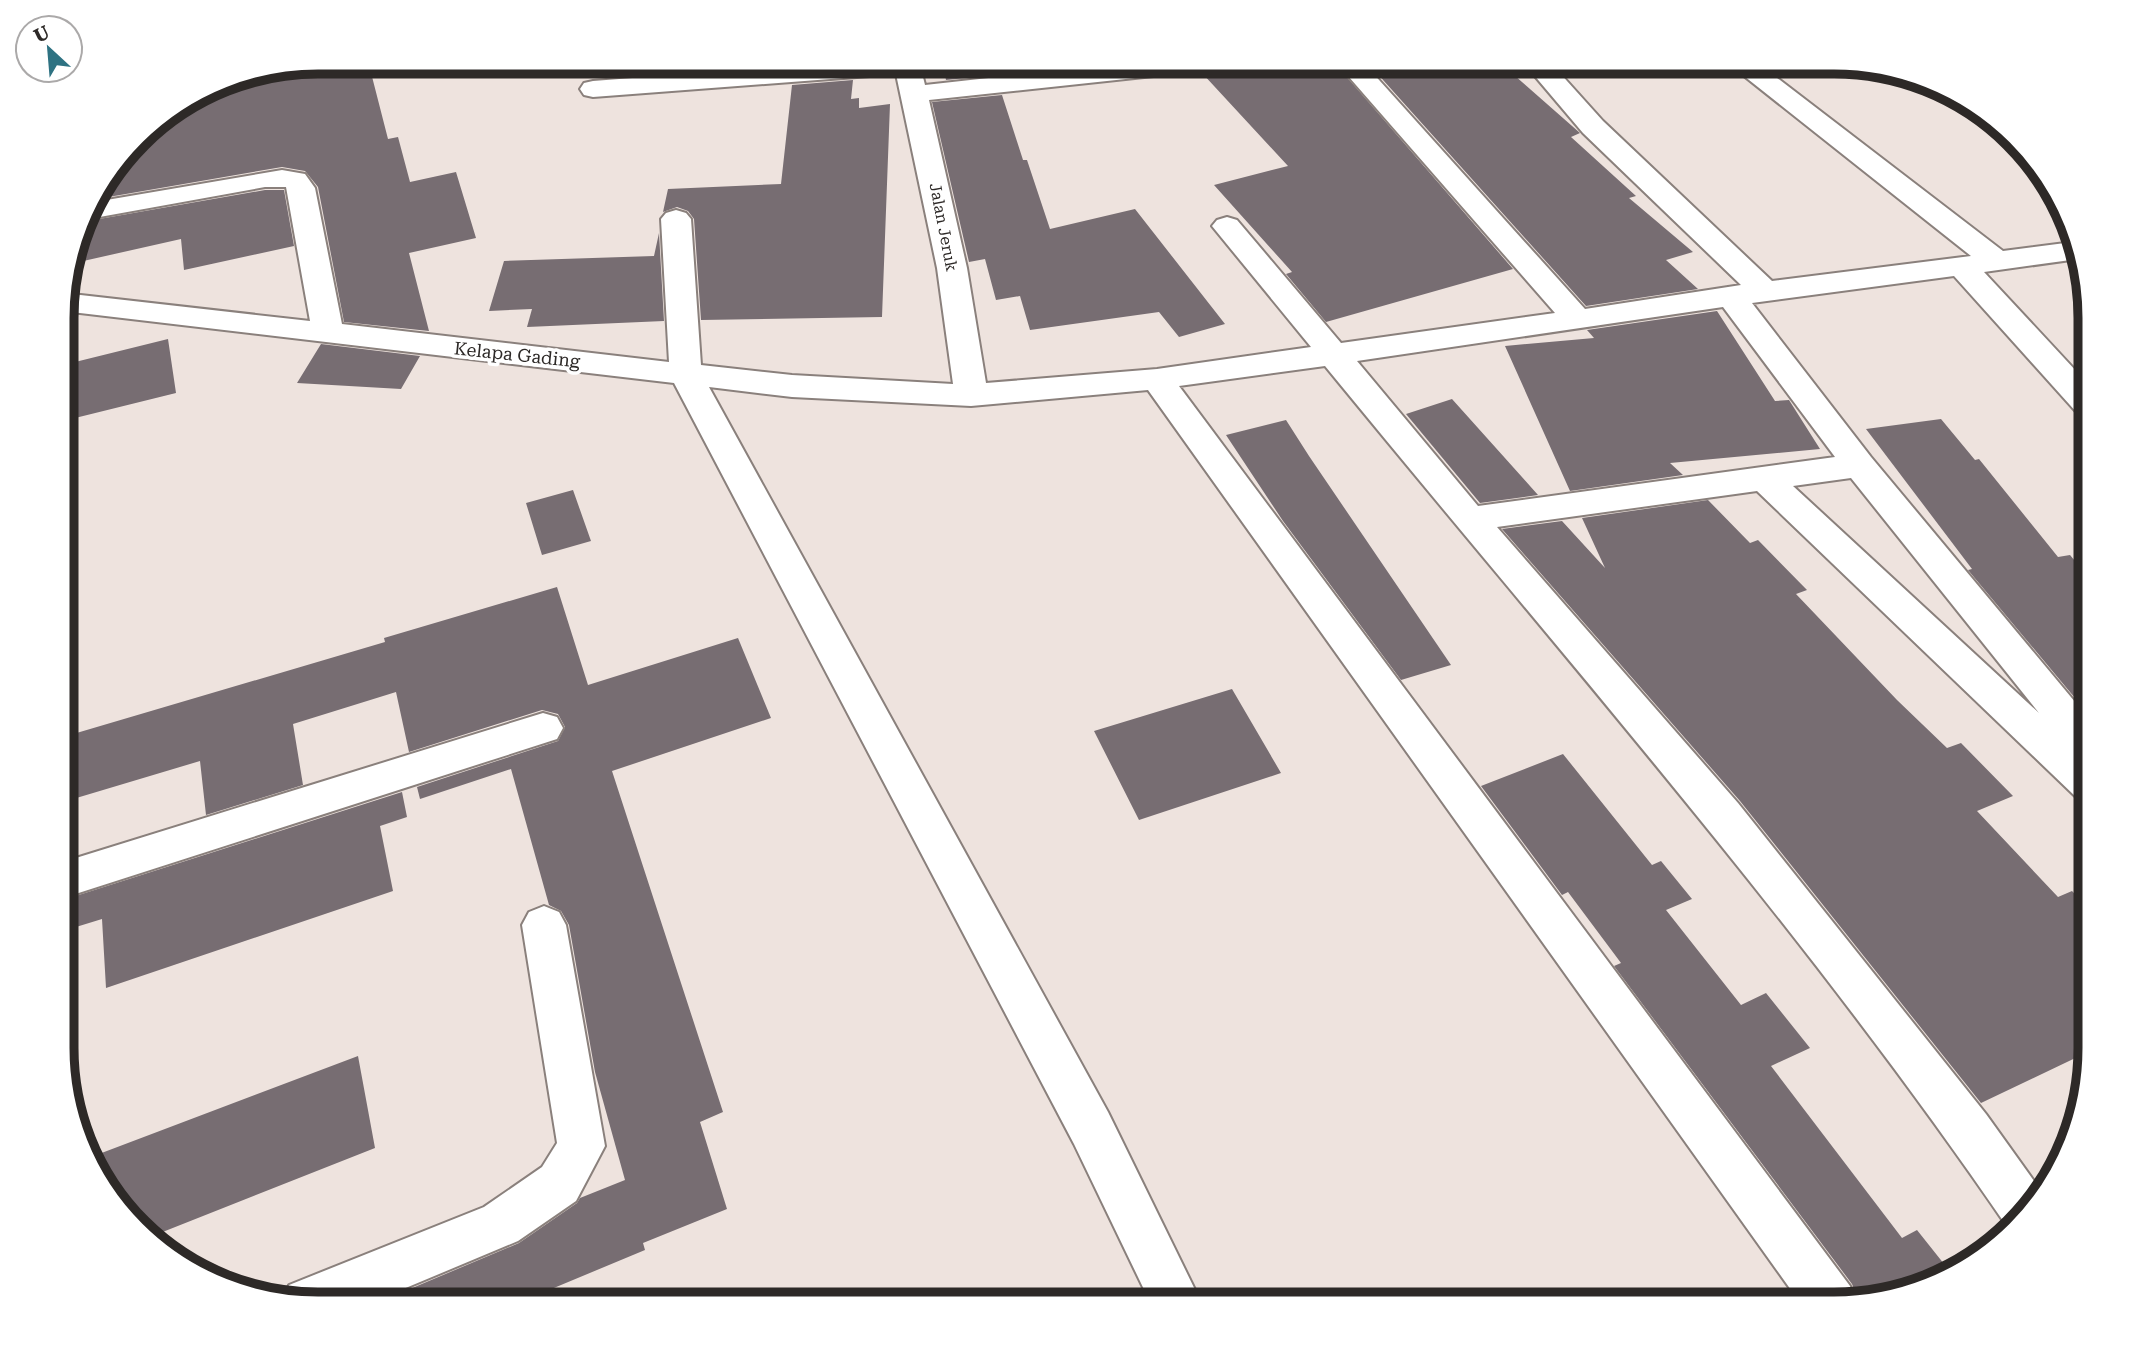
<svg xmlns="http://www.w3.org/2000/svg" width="2152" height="1366" viewBox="0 0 2152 1366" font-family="'Roboto Serif',serif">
<rect width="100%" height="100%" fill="#eee3de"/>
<path fill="#776d72" d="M317,61H368L388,139L398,137L410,182L456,172L476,238L409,253L429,331L344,322L318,187L305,171L282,167L91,200L148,125L198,94L317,71L315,62Z
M942,61H993L997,75L946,80Z
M1234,61H1333L1513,269L1326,322L1286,274L1292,272L1214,185L1288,166L1202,73L1229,68Z
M1366,61H1498L1580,133L1571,137L1636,196L1629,198L1693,252L1666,260L1698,289L1586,306Z
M853,80L851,99L859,98V108L890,104L882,317L701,320L694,219L688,211L677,207L663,212L668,189L781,184L792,85Z
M1002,95L1023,160H1027L1050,229L1135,209L1225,324L1179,337L1159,312L1030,330L1020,296L996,300L985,259L969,262L932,102Z
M265,190H284L294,246L184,270L181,239L70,264L82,222Z
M659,233L664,321L527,327L532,309L489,311L504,261L654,256Z
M1717,311L1775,401L1789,400L1820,449L1670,463L1683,475L1570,491L1505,346L1594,338L1587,330Z
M168,339L176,393L63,421V365Z
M321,344L420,356L401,389L297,383Z
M1452,399L1538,495L1480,503L1406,414Z
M1941,419L1975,460L1979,459L2058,557L2070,555L2090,579V716L1968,570L1972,569L1866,429Z
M1286,420L1309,456L1451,665L1401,680L1283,521L1226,435Z
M573,490L591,541L542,555L526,503Z
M1708,500L1750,543L1758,540L1807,590L1796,594L1897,700L1947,748L1961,743L2013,796L1977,811L2058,897L2072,891L2090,910V1051L1981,1103L1740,801L1502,529L1562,521L1605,568L1582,518Z
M557,587L588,685L738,638L771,718L612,771L723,1112L700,1122L727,1209L643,1243L645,1250L513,1305H372L519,1243L577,1203L580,1198L625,1180L595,1072L569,925L561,911L549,905L511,769L420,799L417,787L558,741L565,727L558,714L542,710L409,752L396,692L293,724L303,785L206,815L200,761L63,802V737L385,642L384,638Z
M1232,689L1281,773L1139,820L1094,731Z
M1563,754L1652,865L1661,861L1692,899L1666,910L1741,1005L1766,993L1810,1048L1771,1066L1902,1238L1917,1230L1952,1274L1859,1302L1852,1284L1614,966L1621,963L1568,892L1562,895L1481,786Z
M402,792L407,817L380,826L393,891L106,988L102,919L63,931V900Z
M358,1056L375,1148L150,1237L104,1191L91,1157Z"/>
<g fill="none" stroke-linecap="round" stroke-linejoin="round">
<defs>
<path id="minor" d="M854,61H919L925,85L1144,61H1232L1228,66L1219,69L929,100L967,268L986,383L1157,369L1311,347L1212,226L1217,220L1227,217L1237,220L1341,343L1555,313L1335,61H1362L1585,309L1741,285L1583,133L1522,61H1549L1603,121L1772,281L1971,256L1725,61H1755L2003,251L2073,242L2078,259L1984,272L2090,386V417L2078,414L1954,276L1752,303L1871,457L2090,720V801L2076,797L1757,491L1497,527L1738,803L1986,1114L2044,1195L2008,1228C1801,925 1557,650 1325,366L1179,386L1850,1286L1857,1302L1801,1304L1148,390L971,406L792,397L709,387L1108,1112L1202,1304H1151L1074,1144L674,383L63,311V293L310,321L286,187H265L83,220L89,203L282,170L305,174L315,188L342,324L669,362L661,219L666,213L676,210L686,213L691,219L701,365L792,375L953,384L937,268L896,74L593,97L584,95L580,89L584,83L593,81ZM1723,307L1835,457L1478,506L1357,361ZM1851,478L2039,713L1793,486Z
M543,713L557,717L563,728L557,739L63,898V862Z
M544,906L559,912L566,925L605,1146L576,1201L518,1241L365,1305H317L283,1300L289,1285L484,1207L542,1167L557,1143L522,925L529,912Z"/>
</defs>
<use href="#minor" stroke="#8a807c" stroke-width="4"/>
<use href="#minor" fill="#fff" fill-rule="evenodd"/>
</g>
<g text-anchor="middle" stroke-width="7" stroke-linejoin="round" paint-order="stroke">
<g font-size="16" fill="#2d2927" stroke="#fff">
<text transform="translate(944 227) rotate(79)" y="6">Jalan Jeruk</text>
</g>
<g font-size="18" fill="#2d2927" stroke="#fff">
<text transform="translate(517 355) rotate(6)" y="6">Kelapa Gading</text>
</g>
</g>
<path d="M0 0H2152V1366H0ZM318 74H1834A244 244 0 0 1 2078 318V1048A244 244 0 0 1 1834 1292H318A244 244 0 0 1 74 1048V318A244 244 0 0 1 318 74Z" fill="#fff" fill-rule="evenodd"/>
<path fill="none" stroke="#2d2927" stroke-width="9" d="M318 74H1834A244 244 0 0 1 2078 318V1048A244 244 0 0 1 1834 1292H318A244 244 0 0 1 74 1048V318A244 244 0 0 1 318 74Z"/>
<g transform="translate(49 49) rotate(334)"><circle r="33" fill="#ffffff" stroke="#aba9a9" stroke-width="2"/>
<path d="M0-5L12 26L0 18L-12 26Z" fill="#2e7282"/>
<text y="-10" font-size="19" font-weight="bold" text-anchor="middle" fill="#2d2927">U</text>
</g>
</svg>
